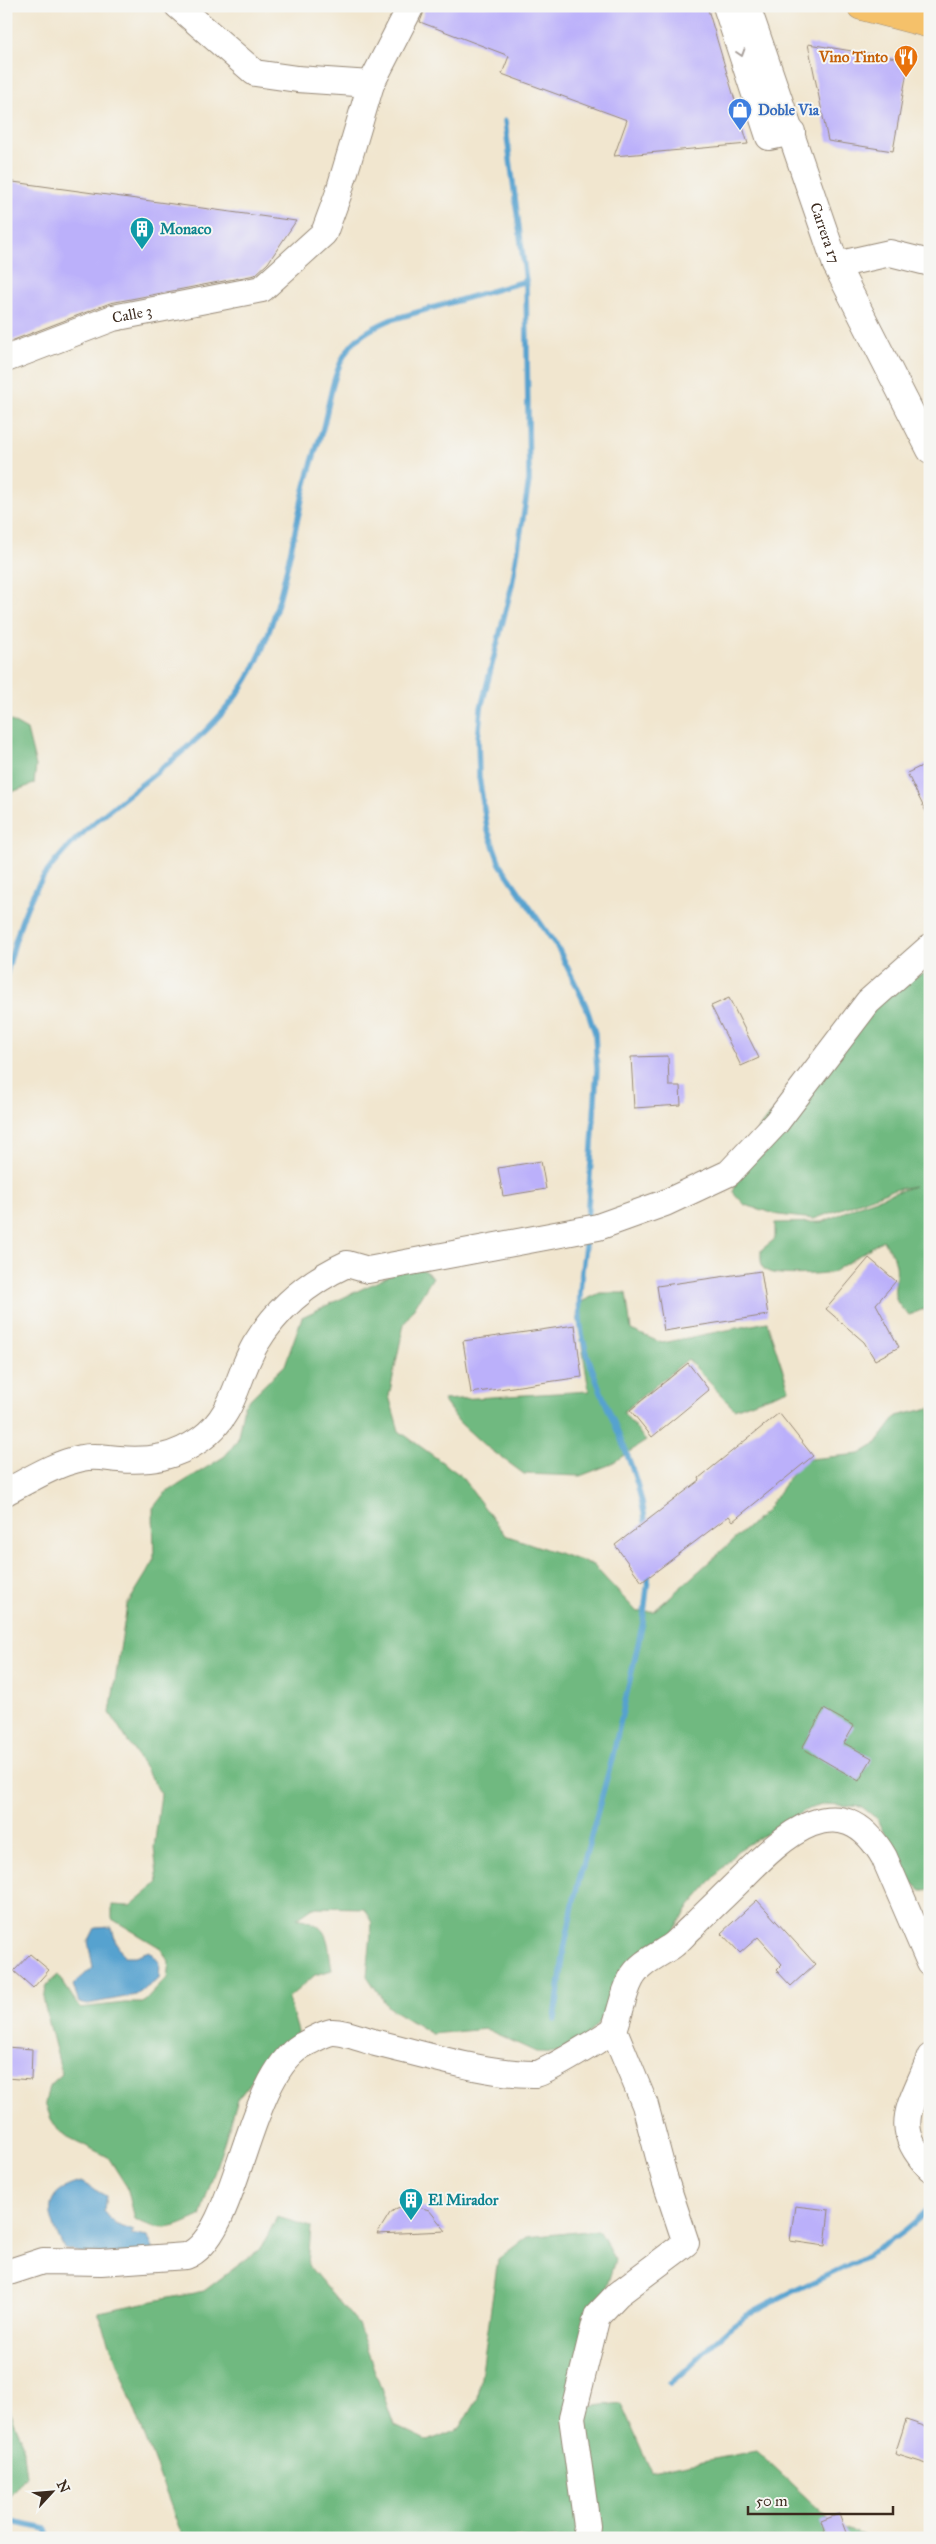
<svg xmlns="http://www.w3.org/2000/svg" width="936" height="2544" viewBox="0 0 936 2544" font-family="'IM FELL Great Primer',serif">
<rect width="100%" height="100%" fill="#f6f6f2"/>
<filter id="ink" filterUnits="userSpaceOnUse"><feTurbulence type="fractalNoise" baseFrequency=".02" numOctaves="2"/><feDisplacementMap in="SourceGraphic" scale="10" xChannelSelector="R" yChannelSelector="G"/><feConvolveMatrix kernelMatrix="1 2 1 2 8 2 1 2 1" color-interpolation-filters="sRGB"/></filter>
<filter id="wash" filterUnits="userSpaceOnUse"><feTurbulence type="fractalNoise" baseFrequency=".0096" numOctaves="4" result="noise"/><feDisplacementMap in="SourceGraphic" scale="20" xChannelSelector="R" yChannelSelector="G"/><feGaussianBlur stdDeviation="1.12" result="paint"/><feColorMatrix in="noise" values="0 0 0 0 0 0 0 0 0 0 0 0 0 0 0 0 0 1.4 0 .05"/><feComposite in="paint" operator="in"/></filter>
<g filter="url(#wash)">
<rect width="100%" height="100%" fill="#f1e6cf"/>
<path fill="#6fb980" stroke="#55724f" d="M6,718L27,730L36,766L34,784L6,794Z
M930,972V1320L924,1309L909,1315C885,1295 899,1287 896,1265C895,1257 887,1247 883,1240L833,1272C821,1274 772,1278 764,1269C760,1264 761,1256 761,1250L775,1239V1223L823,1222L859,1205L914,1186L889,1191L814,1219L779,1215L745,1205L733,1192L760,1126L889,991L919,975Z
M415,1264L433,1277L404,1324L389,1396L399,1431L460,1475L505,1535L593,1565L637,1612L654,1611L765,1512L795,1469L809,1459L860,1454L875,1445L897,1416L930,1408V1890H921L908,1879L876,1818L862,1807L826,1804L808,1809L737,1851L690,1906L671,1936L626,1967L603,2019L570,2053L536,2052L486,2029L432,2034L388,2007L367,1976L372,1923L364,1908L313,1907L297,1918C331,1925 327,1940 332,1970L315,1975L288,1998L299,2035L260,2070L238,2099L200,2216C173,2228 164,2234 135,2219L127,2187L108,2157L60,2133L51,2119L45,2103L49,2086L62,2074L44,2003L46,1986L58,1975L80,2008L125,2003H143L167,1978L169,1961L159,1947L112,1919V1905L130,1906L158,1883L154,1848L161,1794L110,1713L127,1605L154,1561L153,1508L164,1494L225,1456L237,1441L244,1405L285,1365L302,1317Z
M600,1293H626L631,1330L662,1343L767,1322L789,1389L734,1409L688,1359L623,1412L646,1441L609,1465L580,1476L524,1474L483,1444L459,1422L443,1400L589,1391L577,1314L583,1301Z
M277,2217L311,2227L308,2265L358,2324L394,2425L428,2441L460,2428L478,2398L498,2259L527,2237L598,2230L615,2260L581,2367L585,2407L621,2403L651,2471L756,2451L836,2525L869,2538H183L98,2312L204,2291L261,2248Z
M6,2402L21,2438L26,2476L6,2501Z"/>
<path fill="#57a2cf" stroke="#496676" d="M112,1927L115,1940L124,1956H135L149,1951L160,1963L159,1979L136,1995L88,2004L79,2002L73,1985L93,1967L88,1942L95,1928Z
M81,2182L106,2196L104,2211L115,2224L134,2231L131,2234L148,2237L155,2253L84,2254L64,2248C48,2217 39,2192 81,2182Z"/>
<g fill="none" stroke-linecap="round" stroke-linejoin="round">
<path stroke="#57a2cf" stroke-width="5.5" d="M526,281L529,481L512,585L481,708L478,739L479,777L487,828L500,864L559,950L586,1006L595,1033L597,1070L587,1221
M6,976C15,942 23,906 44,876C103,794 213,755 257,661C280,612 289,556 301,504C306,478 315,453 323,428C329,404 332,378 344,356C354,337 372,328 390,320L526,281L505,121
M586,1236C583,1269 575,1305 583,1339C599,1403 639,1460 646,1527
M555,2019L564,1950L575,1895L612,1759L643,1622L649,1571
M670,2383C698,2362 720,2331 751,2313C811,2278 881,2261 930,2207
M6,2521L46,2529L49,2538"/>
</g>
<g id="blocks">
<path fill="#bbb0fa" d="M426,6H707L748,144L614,156L627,120L502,74L509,56L420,22Z
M808,44L909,60L893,151L828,141Z
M6,181L296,221L268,263L255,275L110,303L6,343Z
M930,762V820L907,773Z
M729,998L759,1058L741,1066L711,1006Z
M668,1056L669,1086H680L681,1105L634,1108L631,1057Z
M541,1161L546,1189L503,1196L498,1168Z
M869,1258L896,1281L876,1304L899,1347L875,1360L864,1342L826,1309Z
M761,1271L768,1315L664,1331L657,1286Z
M575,1325L582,1377L471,1393L463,1341Z
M688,1363L709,1390L652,1437L630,1410Z
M779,1413L813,1456L733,1521L729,1516L642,1582L615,1545L700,1480L699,1478Z
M824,1709L854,1726L844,1743L872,1758L859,1781L802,1748Z
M757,1900L815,1964L791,1986L776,1970L782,1964L758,1937L740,1953L721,1933Z
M30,1954L49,1970L33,1988L14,1971Z
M6,2047L32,2049L31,2080L6,2078Z
M412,2205L429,2210L446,2231L377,2234L390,2213L397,2208Z
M795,2206L829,2210L825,2246L790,2241Z
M906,2420L930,2428V2465L895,2454Z
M839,2514L848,2538H827L821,2521Z"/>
</g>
</g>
<g filter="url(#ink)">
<use href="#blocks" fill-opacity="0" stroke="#968876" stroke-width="1"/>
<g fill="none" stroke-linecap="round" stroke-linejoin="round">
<defs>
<g id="minor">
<path d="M178,6L255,73L297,79L371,84"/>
<path d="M726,6L769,137L792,132"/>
<path id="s1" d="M747,6L836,265L930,450"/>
<path d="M836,265L890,253L930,263"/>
<path id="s2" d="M6,359L113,318L262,289L324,233L338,195L371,84L411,6"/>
<path d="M6,1492C31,1479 54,1464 82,1458C94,1455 107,1458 119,1459C150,1462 176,1457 201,1439C235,1415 236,1378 255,1345C277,1308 308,1282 347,1264L368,1270L598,1227L665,1203L729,1173L776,1123L868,1002L930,947"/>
<path d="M930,2057C914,2103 888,2126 930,2168"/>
<path d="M6,2273L43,2261L101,2262L186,2256C238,2237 245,2081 301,2046C309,2042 324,2033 332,2032C342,2031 366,2040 376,2043C423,2054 489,2075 536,2074C544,2074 603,2037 614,2030"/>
<path d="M585,2538L587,2526L572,2417L597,2316L618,2294L686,2243L665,2180L645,2105L614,2030C620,2014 623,1994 631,1979C639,1963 659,1955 672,1946C679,1941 685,1933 692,1927C708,1911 725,1895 741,1879C782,1837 840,1781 884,1857L930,1963"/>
</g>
<path id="major" d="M861,6L930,24"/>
</defs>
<use href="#minor" stroke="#968876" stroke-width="28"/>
<use href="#major" stroke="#968876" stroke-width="29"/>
<use href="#minor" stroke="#fff" stroke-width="26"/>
<use href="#major" stroke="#f5c16b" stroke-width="28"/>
</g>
<defs><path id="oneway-chevron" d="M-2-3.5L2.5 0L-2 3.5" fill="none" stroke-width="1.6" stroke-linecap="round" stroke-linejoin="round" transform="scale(1.25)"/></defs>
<use stroke="#a79f9a" href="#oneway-chevron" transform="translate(741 53) rotate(72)"/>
</g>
<defs>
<symbol id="restaurant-pin" viewBox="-11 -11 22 30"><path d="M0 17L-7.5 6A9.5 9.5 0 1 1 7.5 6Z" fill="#e8710a" stroke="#f6f6f2"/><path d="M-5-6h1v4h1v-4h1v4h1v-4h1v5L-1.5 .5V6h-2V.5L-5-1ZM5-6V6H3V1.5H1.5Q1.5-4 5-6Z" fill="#fff"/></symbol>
<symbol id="shop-pin" viewBox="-11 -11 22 30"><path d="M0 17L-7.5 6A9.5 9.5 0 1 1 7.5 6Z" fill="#3f7fe0" stroke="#f6f6f2"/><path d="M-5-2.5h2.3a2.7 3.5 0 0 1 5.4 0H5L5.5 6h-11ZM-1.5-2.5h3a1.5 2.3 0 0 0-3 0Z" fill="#fff"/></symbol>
<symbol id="building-pin" viewBox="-11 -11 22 30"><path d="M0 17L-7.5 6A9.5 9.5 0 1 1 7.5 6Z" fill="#0f9aa8" stroke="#f6f6f2"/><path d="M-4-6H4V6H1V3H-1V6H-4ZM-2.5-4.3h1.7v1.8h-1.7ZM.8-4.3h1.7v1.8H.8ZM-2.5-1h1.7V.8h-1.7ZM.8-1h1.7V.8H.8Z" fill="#fff"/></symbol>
</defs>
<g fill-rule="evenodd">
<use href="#restaurant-pin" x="892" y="43" width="28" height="38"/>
<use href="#shop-pin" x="726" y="96" width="28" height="38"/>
<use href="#building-pin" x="128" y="215" width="28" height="38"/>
<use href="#building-pin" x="397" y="2186" width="28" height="38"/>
</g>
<g text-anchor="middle" stroke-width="4" stroke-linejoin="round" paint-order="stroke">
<g font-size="15" font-weight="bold" fill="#c56008" stroke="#f6f6f2" text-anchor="end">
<text x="888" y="62">Vino Tinto</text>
</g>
<g font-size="15" font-weight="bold" fill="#366cbe" stroke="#f6f6f2" text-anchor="start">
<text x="758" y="115">Doble Via</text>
</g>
<g font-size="15" font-weight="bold" fill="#0d838f" stroke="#f6f6f2" text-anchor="start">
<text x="160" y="234">Monaco</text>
<text x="428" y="2205">El Mirador</text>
</g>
<g font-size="15" fill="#3b2a1e" stroke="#f6f6f2">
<text dy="5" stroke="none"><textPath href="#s1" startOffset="240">Carrera 17</textPath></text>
<text dy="5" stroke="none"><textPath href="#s2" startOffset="134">Calle 3</textPath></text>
</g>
</g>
<rect width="936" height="2544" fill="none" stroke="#f6f6f2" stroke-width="25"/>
<g transform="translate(52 2492) rotate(64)" stroke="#f6f6f2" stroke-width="4" paint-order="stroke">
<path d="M0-4L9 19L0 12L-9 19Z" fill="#3b2a1e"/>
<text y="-8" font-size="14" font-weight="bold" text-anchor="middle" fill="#3b2a1e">N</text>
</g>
<path d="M748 2506v8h145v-8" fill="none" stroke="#3b2a1e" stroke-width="2.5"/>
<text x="756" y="2506" font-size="15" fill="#3b2a1e" stroke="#f6f6f2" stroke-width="4" paint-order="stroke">50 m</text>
</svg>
